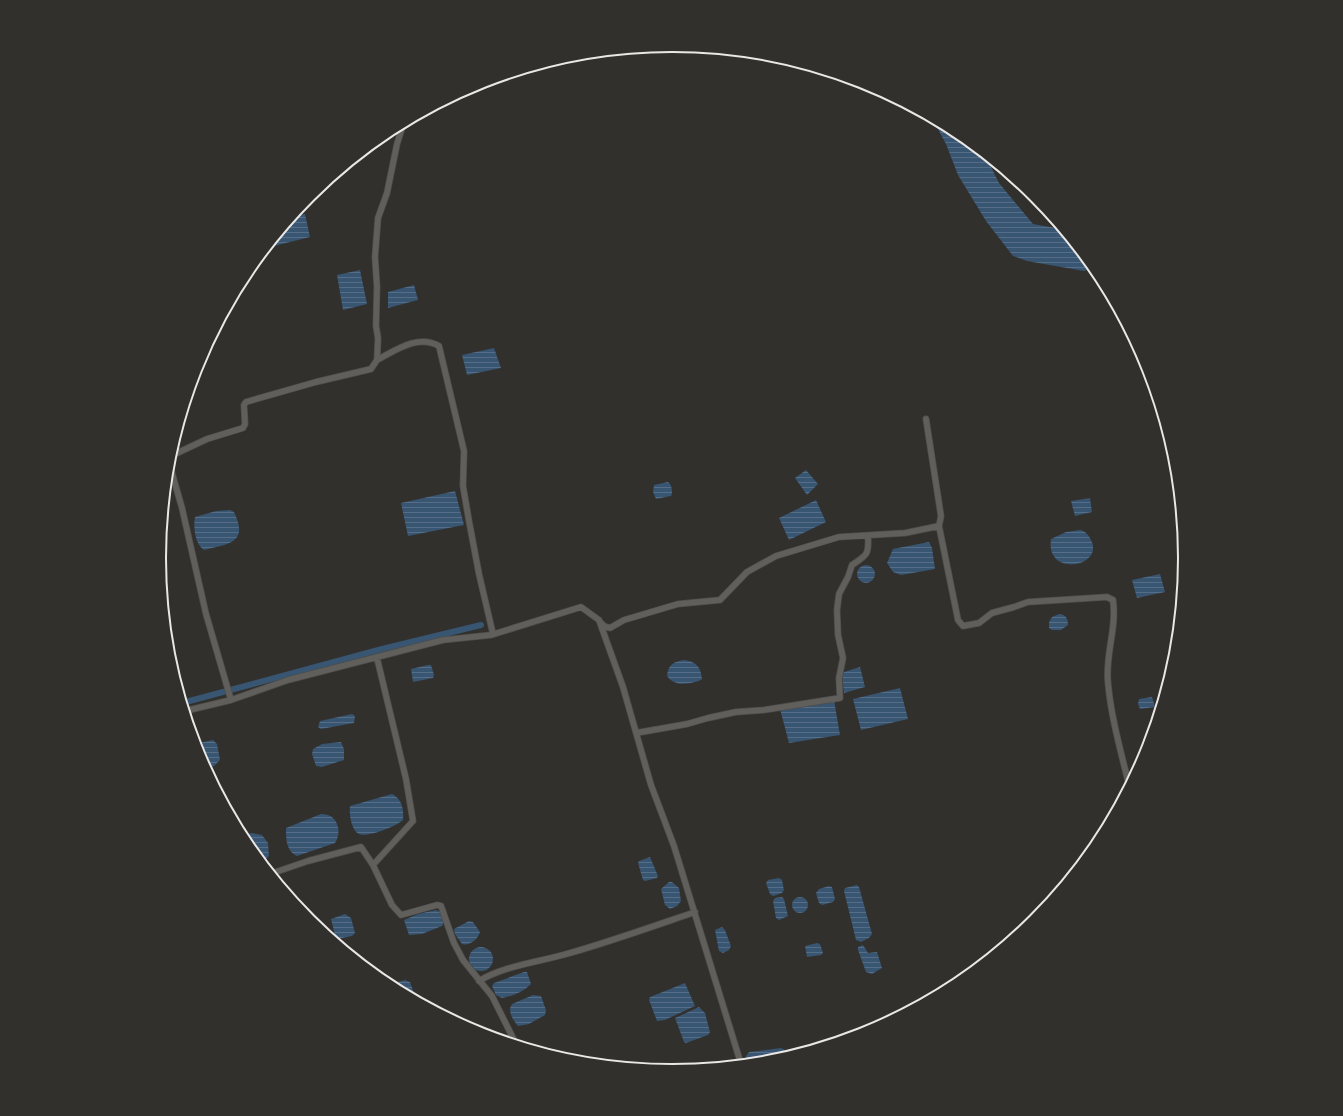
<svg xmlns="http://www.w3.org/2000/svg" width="1343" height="1116" viewBox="0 0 1343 1116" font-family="Raleway,sans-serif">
<defs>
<pattern id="water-rules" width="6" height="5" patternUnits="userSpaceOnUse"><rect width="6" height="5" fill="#385572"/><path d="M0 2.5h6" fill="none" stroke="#556d86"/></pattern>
</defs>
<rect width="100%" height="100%" fill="#31302d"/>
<path fill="url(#water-rules)" d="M932,118L957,132L985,155L999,183L1033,224L1062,229L1093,267L1084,271L1027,261L1013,256L986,221L958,175L946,144Z
M305,214L310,237L274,246L273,239L292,216Z
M360,270L367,304L343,310L337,275Z
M414,285L418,300L388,308V292Z
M494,348L501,368L467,375L462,355Z
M806,470L818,484L807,495L795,478Z
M668,482C672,484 673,493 671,496L656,499L653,492L654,485Z
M455,491L464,525L408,536L401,503Z
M1090,498L1092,512L1075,516L1071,501Z
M816,500L826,522L789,540L779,518Z
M216,511L230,510L234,512C249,543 229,544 204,550C195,544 193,527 195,517Z
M1080,530C1085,531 1089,535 1091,540C1105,567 1045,578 1051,539L1066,532Z
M929,542L932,548L935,569L901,575L893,572L887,563L893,549Z
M857 574a9 9 0 1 1 18 0a9 9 0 1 1-18 0Z
M1160,574L1165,592L1137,598L1132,580Z
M1059,614C1066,614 1068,619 1068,625L1061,630H1052L1049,628V622L1052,617Z
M683,660C695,661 701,666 702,679L699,681C687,684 675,687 667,676C669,664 672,663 683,660Z
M428,665H431L434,675L433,678L413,682L411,669Z
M860,667L865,687L844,693L842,675L844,672Z
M900,688L908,719L861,730L853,699Z
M1152,697L1155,707L1140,709L1138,704L1139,699Z
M834,700L840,735L789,743L780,709Z
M352,714L355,716L354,723L321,729L318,727L320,721Z
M213,740L217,744L220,760L214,766L205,768L194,744Z
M341,742L344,749V760L322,767L316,766L312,754L313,749L322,744Z
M392,794C402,799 404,809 403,820C397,826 367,838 359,834C351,830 349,814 350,806Z
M321,814C337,813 343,831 335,843L297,856C286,851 286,839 286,828Z
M252,833L262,835L268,843L269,856L261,863L241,836Z
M650,857L658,876L657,878L645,881L643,880L638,863L639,861Z
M779,878L782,880L784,890L782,893L773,896L770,894L766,883L768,880Z
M669,882H672L679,888L681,901L677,906L670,909L665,905L661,889Z
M857,885L859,887L872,934L869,938L861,942L856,940L844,891L845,888Z
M829,886L832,887L835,899L833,902L822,905L819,903L816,893L819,889Z
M782,897L784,899L788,916L779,920L776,918L773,901L775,898Z
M792 905a8 8 0 1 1 16 0a8 8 0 1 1-16 0Z
M436,910L442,913L444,922L442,926L422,934L409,935L404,920L418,914Z
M345,914L351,918L355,933L352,936L337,939L335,935L331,919Z
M469,921L473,922L480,932C478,940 469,946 462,944L455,934L454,929Z
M722,927L725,930L731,946L729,950L723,953L719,951L715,930Z
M817,943L820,944L823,953L821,955L807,957L805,946Z
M863,945L868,953L877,952L882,968L872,974L866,972L858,950V947Z
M469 959a12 12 0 1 1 24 0a12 12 0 1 1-24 0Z
M524,972H527L531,984C523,992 513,996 502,998L496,995L492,986L494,983Z
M405,980L410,982L415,996L413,999L391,987L398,982Z
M685,983L695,1006L665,1020L657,1021L649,1000L650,997Z
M533,995L541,996L546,1010L545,1015L529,1024L518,1026C513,1020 507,1011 512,1004Z
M699,1007L705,1013L710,1032L708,1035L686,1043L684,1042L675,1018Z
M781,1048L787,1051L788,1056L771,1061L747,1064L746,1056L749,1052Z"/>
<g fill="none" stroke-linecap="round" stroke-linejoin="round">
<path stroke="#385572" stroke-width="6" d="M182,703L382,649L481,625"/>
<defs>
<path id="street" d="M404,122L397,144L387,193L378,218L375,257L377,287L376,326L378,338L377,360L371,369L316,382L246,402L244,405L245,424L243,428L207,439L173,455L168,459L182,508L206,614L231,700L288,680L443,640L491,635L581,607L599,620L623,687L651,785L674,846L741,1064
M377,360C396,350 418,334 439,346L464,451L463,486L469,521L479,574L493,634
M926,419L941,516L939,526L958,620L963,626L979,623L992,613L1014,607L1028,602L1107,597L1113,600C1117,629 1105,654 1108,683C1111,717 1121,752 1129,785
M600,622L604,626L610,628L624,620L678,604L720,600L747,572L776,556L839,537L905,533L939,526
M185,711L231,700
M636,733L687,724L708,718L736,712L764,710L840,698L839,678L843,658L838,635L837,610L839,594L848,577L852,565C867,555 869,555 868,536
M373,865L413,821L406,779L377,658
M270,874L308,861L361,847L373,865L392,905L401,915L437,905L441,906L454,943L463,960L492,996L516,1044
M479,981C506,965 540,962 570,953C612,941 654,926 695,912"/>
</defs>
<use href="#street" stroke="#4f4e4b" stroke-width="7"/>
<use href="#street" stroke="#605f5c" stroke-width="5.5"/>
</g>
<path d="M0 0H1343V1116H0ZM166 558a506 506 0 1 1 1012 0a506 506 0 1 1-1012 0Z" fill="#31302d" fill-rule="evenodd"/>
<path fill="none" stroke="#e9e8e6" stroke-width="2" d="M166 558a506 506 0 1 1 1012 0a506 506 0 1 1-1012 0Z"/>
</svg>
